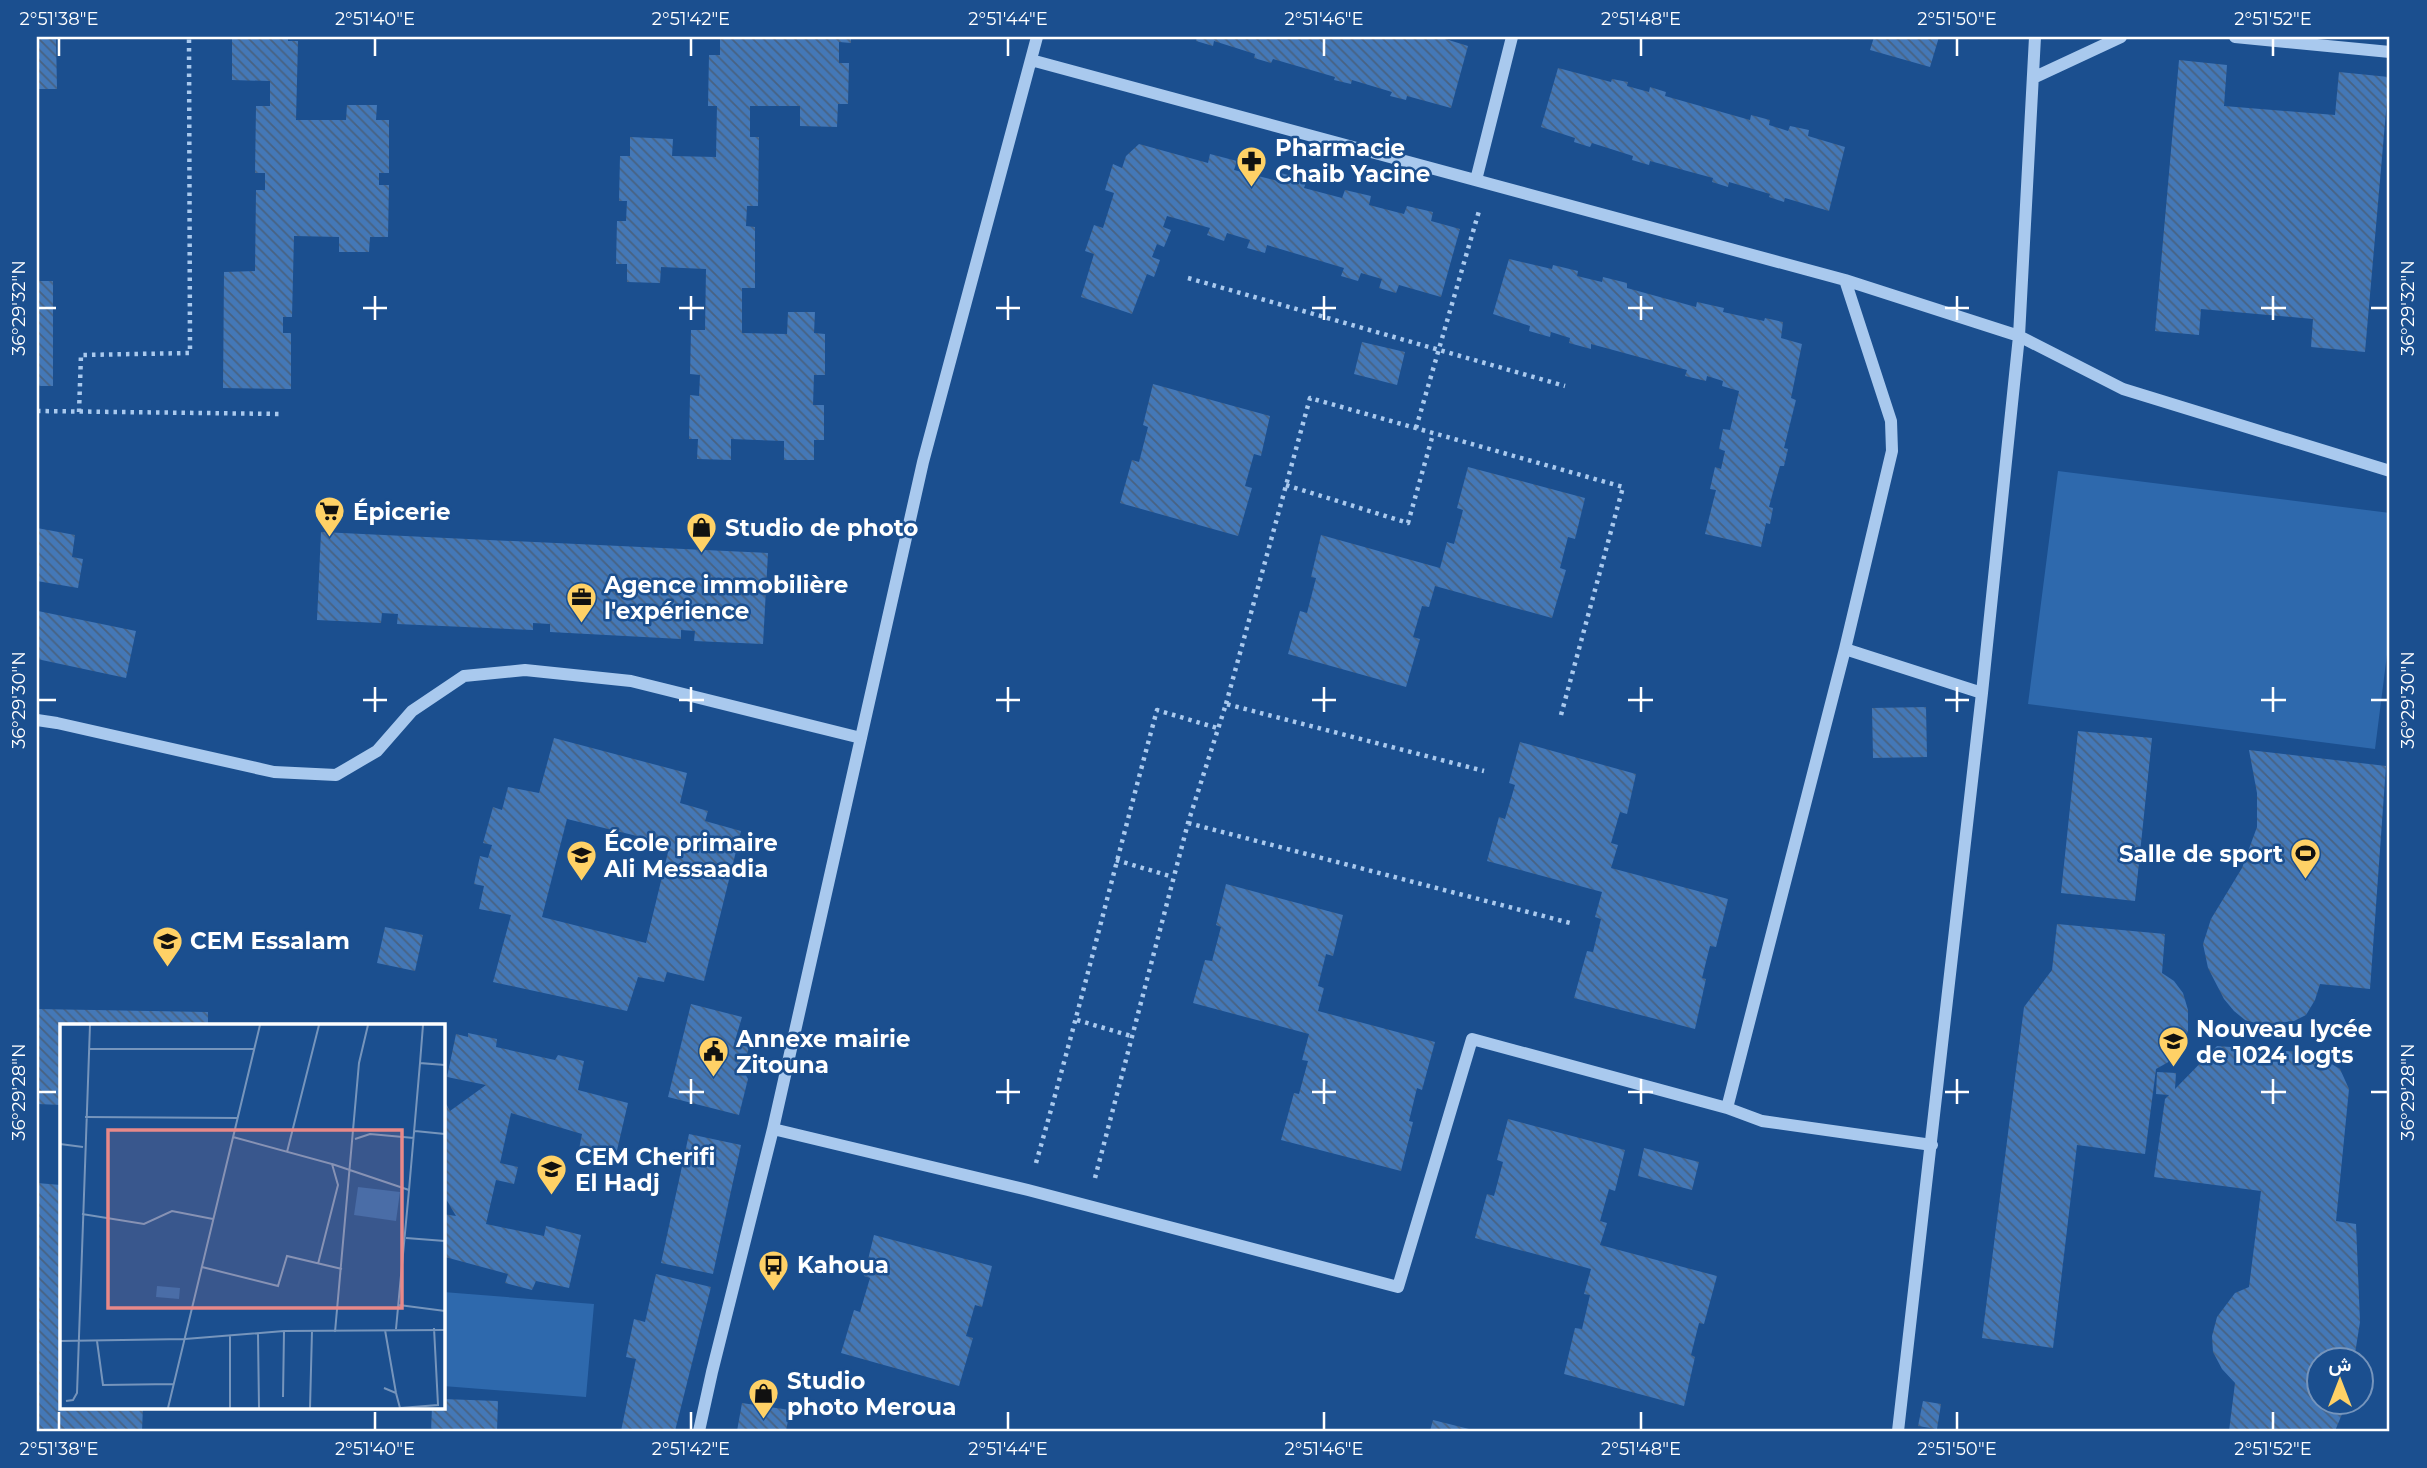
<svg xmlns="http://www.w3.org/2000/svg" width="2427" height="1468" viewBox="0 0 2427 1468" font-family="Montserrat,Vazirmatn,sans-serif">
<defs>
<pattern id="building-back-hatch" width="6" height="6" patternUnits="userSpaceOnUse" patternTransform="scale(1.75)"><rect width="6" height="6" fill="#4478b7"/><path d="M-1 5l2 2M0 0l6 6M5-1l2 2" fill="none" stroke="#486282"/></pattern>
</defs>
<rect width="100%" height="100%" fill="#1b4f8f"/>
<path fill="#2e69ad" d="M2058,471L2390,513V631L2375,749L2028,704Z
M443,1292L594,1304L586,1397L443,1386Z"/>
<path fill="url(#building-back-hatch)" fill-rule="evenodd" d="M37,37H56L57,89H37Z
M232,37H288V41H298L296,120H346L347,105H377L376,120H389V173H379V185H389L388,237H370L369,252H339V237L294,236L292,317H283V333H291V389L223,388L224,272L255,271L256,190H265V173H255L256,106H270V81L232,80Z
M720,37H851V43L839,42V63H849L848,104H838L837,127L800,126V106H750V137H759L758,206H747L746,226L755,227V288H742V333L787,334L788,312H815L814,333L825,334V375H814L813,405H824V440H814V460H784V441L731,439V460L697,459L698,439H689L690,395L699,396L700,375L690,374L691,330H705L706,269L661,267L660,283L627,282V264H616L617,221H626L627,201H619L620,156H630V137L673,139L672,156L716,157L717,106H708L709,55H720Z
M1197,37H1439L1468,46L1451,108L1407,96L1406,100L1390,96L1392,92L1352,80L1351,84L1334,80L1335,77L1273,59L1271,63L1254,58L1255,54L1214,41L1213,46L1196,41Z
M1874,37H1939L1930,67L1870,50Z
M2179,60L2227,65L2224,106L2335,115L2339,72L2389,77L2365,352L2311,347L2313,319L2201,309L2199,335L2155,331Z
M1558,68L1611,82L1612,79L1628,82L1627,86L1649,92L1650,87L1666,92L1665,96L1750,120L1751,115L1770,120L1769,125L1788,131L1790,126L1809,130L1808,136L1845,147L1829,211L1785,198L1784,202L1769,197L1770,194L1729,182L1728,187L1712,182L1713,178L1650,161L1649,165L1632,160L1633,156L1592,143L1590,147L1574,142L1575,138L1541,127Z
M1139,144L1208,163L1210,154L1237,161L1234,170L1278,181L1280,173L1307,179L1304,188L1342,198L1345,190L1371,196L1369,205L1404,214L1407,206L1433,212L1431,221L1460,229L1441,297L1399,285L1396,293L1379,288L1382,279L1361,273L1358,281L1341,276L1344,268L1267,245L1265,253L1247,248L1250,240L1227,233L1224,241L1207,235L1210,228L1167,216L1163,227L1171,230L1164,247L1157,244L1152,257L1160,260L1154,277L1147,274L1132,314L1081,297L1094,254L1085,251L1094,225L1103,228L1114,193L1105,190L1113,164L1122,168L1126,156Z
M1509,259L1552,269L1553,265L1578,271L1577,276L1602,282L1603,277L1627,283V288L1696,307L1697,302L1724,308L1723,312L1764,321L1765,318L1783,322L1781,338L1802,344L1791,398L1796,400L1784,448L1788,449L1784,466H1780L1769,507L1773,508L1770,524L1766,523L1761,547L1705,534L1716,490L1710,489L1715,467L1721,469L1725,451L1719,449L1723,429L1730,430L1739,391L1722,386L1723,381L1707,376L1706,381L1685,376L1687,370L1591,344V349L1569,343L1570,338L1551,332L1550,337L1529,331L1530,326L1493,314Z
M37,281H53V386H37Z
M1362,342L1405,352L1397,385L1354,374Z
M1153,384L1270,416L1261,456L1254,454L1245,486L1252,488L1238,536L1120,503L1132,460L1139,462L1148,427L1143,425Z
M1468,467L1585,498L1575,539L1568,537L1560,568L1566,570L1552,618L1435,586L1429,607L1422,606L1413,637L1420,639L1406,687L1288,654L1300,611L1307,613L1316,578L1311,577L1321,535L1440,568L1447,542L1454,544L1463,510L1457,508Z
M37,528L75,535L72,557L83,559L78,588L37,581Z
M321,532L768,553L763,644L694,641L695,631L681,630V639L550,632V624L533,623V630L397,624L398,614L382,613L381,623L317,620Z
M38,611L136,631L126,678L37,659Z
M1926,707L1927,757L1873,758L1872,708Z
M2078,731L2152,738L2135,901L2061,893Z
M554,738L687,773L680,803L708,811L705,821L741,831L704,981L667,972L664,982L638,977L627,1011L493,982L511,915L479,909L484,886L474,884L480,856L488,858L492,845L483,843L493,807L502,810L508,787L539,793ZM567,819L670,844L646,943L542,917Z
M1520,742L1636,774L1627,814L1620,812L1611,843L1618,845L1611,868L1728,899L1716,947L1710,946L1702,978L1706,979L1695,1029L1574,998L1587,951L1593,952L1601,919L1595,917L1602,892L1487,861L1499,817L1505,819L1515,785L1509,783Z
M2249,750L2386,766L2370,989L2320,984L2315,1000L2306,1015L2294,1021L2262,1025L2245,1020L2234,1011L2224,999L2208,968L2203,944L2211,919L2242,868L2257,827V793Z
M1226,884L1343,915L1333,956L1326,954L1318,986L1324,988L1318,1011L1435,1042L1422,1090L1417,1088L1409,1121L1413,1122L1401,1171L1281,1140L1294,1093L1299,1094L1308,1061L1302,1060L1309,1034L1193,1003L1205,960L1212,961L1221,927L1216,925Z
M2057,924L2165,934L2162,973L2174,981L2183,993L2188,1010V1031L2182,1048L2172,1060L2156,1069L2145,1154L2077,1145L2053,1348L1982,1338L2024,1007L2052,970Z
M385,927L423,935L415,971L377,963Z
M691,1004L742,1017L734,1044L749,1047L743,1070L748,1079L739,1115L668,1097Z
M37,1009L208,1012V1025H61V1105L37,1104Z
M468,1033L497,1039L496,1047L555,1060L558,1055L584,1061L578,1090L628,1103L615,1159L579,1149L582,1134L511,1113L500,1163L518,1167L514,1184L496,1180L486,1224L544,1236L546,1226L581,1235L569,1288L536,1281L532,1290L505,1283L508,1274L445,1257L443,1262V1214L456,1216L443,1194V1104L445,1102L450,1111L486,1085L447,1077L456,1034L468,1037Z
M2217,1046L2313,1053L2340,1069L2349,1089L2336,1221L2356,1224L2360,1322L2354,1360H2318V1402H2347L2335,1431H2229L2235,1383L2222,1369L2213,1352L2212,1336L2217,1317L2235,1293L2249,1287L2261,1191L2154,1177L2165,1099L2169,1095L2156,1094L2157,1072L2176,1073L2175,1089Z
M1508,1119L1625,1150L1615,1191L1609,1189L1600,1221L1607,1223L1600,1245L1717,1276L1704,1324L1699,1323L1691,1355L1695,1357L1684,1406L1564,1374L1575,1328L1582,1329L1590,1295L1584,1294L1591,1269L1475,1238L1487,1194L1494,1196L1503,1162L1497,1160Z
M689,1134L741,1145L713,1274L661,1263Z
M1644,1148L1699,1162L1692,1190L1638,1176Z
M37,1183L61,1185V1407H143L142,1431H37Z
M874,1235L992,1266L982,1307L975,1305L966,1336L973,1338L959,1386L841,1353L854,1310L860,1312L870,1278L864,1276Z
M656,1274L711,1287L675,1431H621L636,1359L626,1357L634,1319L645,1322Z
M443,1399L498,1401L497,1431H431L432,1407H443Z
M1923,1401L1941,1404L1937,1429L1918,1426Z
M742,1403L790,1410L786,1431H737Z
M1433,1420L1473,1430V1431H1430Z"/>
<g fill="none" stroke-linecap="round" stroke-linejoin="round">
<path stroke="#a9c9ee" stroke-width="4.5" stroke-dasharray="3.5 5" stroke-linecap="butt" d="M1188,278L1565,386
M37,411L282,414
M79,412L81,355L190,353L189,37
M1416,428L1479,211
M1286,485L1408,523L1433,434
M1226,704L1310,398L1623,487L1561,715
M1188,823L1574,924
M1116,860L1173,877
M1077,1020L1131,1036
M1036,1163C1079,1013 1116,861 1157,710L1217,728
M1095,1178L1188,823L1226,704L1484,771"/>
<path stroke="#a9c9ee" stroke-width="12" d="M2235,37L2390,52
M1031,60L1845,280L1891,421L1892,451L1845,649L1727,1108
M2033,78L2121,37
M1476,180L1512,37
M1845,280L2019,336L2123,389L2390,471
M1845,649L1982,693
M37,720L57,723L274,772L336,775L377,751L412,711L464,676L525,670L631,681L861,738
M773,1129L1028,1190L1398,1287L1472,1039L1727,1108L1762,1121L1932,1145
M699,1431L712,1372L773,1129L923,462L1037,37
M1898,1431L1982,693L2019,336L2035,37"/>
</g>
<path fill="none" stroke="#fff" stroke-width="2.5" d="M59,38V56M375,38V56M691,38V56M1008,38V56M1324,38V56M1641,38V56M1957,38V56M2273,38V56M375,296V320M691,296V320M1008,296V320M1324,296V320M1641,296V320M1957,296V320M2273,296V320M38,308H56M363,308H387M679,308H704M996,308H1020M1312,308H1336M1628,308H1653M1945,308H1969M2261,308H2286M2371,308H2388M375,687V712M691,687V712M1008,687V712M1324,687V712M1641,687V712M1957,687V712M2273,687V712M38,700H56M363,700H387M679,700H704M996,700H1020M1312,700H1336M1628,700H1653M1945,700H1969M2261,700H2286M2371,700H2388M691,1079V1104M1008,1079V1104M1324,1079V1104M1641,1079V1104M1957,1079V1104M2273,1079V1104M38,1092H56M679,1092H704M996,1092H1020M1312,1092H1336M1628,1092H1653M1945,1092H1969M2261,1092H2286M2371,1092H2388M59,1412V1430M375,1412V1430M691,1412V1430M1008,1412V1430M1324,1412V1430M1641,1412V1430M1957,1412V1430M2273,1412V1430"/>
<defs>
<symbol id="pharmacy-pin" viewBox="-11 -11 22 30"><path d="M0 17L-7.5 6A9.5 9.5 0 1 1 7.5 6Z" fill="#ffd166" stroke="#1b4f8f"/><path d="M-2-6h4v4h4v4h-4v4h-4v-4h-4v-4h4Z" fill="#111"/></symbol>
<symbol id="supermarket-pin" viewBox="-11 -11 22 30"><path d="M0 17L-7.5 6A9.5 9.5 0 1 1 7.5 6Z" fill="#ffd166" stroke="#1b4f8f"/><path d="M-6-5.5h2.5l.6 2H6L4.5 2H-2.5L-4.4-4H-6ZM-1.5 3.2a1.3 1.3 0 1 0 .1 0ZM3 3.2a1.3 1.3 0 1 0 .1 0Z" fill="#111"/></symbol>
<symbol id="shop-pin" viewBox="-11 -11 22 30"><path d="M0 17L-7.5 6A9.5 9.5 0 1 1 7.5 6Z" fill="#ffd166" stroke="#1b4f8f"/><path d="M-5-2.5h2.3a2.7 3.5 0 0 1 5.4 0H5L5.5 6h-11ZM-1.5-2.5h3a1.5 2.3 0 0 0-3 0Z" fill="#111"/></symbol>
<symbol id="office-pin" viewBox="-11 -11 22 30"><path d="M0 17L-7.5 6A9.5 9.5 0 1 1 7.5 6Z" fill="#ffd166" stroke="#1b4f8f"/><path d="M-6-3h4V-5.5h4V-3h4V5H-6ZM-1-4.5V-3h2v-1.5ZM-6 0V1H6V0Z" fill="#111"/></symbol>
<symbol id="stadium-pin" viewBox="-11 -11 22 30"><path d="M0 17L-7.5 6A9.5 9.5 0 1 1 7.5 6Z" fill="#ffd166" stroke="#1b4f8f"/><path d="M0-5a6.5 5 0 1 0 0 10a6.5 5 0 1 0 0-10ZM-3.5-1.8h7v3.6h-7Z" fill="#111"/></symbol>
<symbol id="school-pin" viewBox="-11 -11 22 30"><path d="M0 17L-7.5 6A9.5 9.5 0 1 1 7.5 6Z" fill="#ffd166" stroke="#1b4f8f"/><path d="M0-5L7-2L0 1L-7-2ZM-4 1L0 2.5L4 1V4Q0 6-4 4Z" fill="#111"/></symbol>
<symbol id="civic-pin" viewBox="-11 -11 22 30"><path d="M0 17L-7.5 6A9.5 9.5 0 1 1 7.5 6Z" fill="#ffd166" stroke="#1b4f8f"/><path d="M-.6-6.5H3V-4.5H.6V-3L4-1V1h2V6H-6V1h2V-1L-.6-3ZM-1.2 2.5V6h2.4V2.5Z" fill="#111"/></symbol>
<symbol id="bus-pin" viewBox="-11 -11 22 30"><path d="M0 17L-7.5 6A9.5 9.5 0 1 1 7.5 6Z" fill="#ffd166" stroke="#1b4f8f"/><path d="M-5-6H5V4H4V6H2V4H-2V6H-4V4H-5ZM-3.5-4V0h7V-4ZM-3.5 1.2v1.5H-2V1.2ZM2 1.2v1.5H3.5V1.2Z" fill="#111"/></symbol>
</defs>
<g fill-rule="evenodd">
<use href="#pharmacy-pin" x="1234" y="144" width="35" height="47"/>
<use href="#supermarket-pin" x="312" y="494" width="35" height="47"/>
<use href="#shop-pin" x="684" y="510" width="35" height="47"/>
<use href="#office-pin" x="564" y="580" width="35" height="47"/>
<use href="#stadium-pin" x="2288" y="836" width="35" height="47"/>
<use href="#school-pin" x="564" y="838" width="35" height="47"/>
<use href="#school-pin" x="150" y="924" width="35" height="47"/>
<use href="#school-pin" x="2156" y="1024" width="35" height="47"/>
<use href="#civic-pin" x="696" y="1034" width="35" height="47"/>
<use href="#school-pin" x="534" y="1152" width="35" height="47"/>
<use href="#bus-pin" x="756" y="1248" width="35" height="47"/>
<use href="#shop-pin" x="746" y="1376" width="35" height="47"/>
</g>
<g text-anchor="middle" stroke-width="5" stroke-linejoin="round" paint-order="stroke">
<g font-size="23" font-weight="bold" fill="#fff" stroke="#1b4f8f" text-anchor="start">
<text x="1275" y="156">Pharmacie<tspan x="1275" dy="26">Chaib Yacine</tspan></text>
<text x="353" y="520">Épicerie</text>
<text x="725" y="536">Studio de photo</text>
<text x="604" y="593">Agence immobilière<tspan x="604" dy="26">l'expérience</tspan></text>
<text x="604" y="851">École primaire<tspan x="604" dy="26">Ali Messaadia</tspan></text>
<text x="2283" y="862" text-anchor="end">Salle de sport</text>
<text x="190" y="949">CEM Essalam</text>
<text x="2196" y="1037">Nouveau lycée<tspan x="2196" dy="26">de 1024 logts</tspan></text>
<text x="736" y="1047">Annexe mairie<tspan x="736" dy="26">Zitouna</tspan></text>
<text x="575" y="1165">CEM Cherifi<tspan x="575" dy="26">El Hadj</tspan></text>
<text x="797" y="1273">Kahoua</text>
<text x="787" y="1389">Studio<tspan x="787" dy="26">photo Meroua</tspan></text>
</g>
</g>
<g transform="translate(60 1024)">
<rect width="385" height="385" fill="#1b4f8f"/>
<path d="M298,163L340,168L336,197L294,191ZM97,262L120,264L119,275L96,273Z" fill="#2e69ad"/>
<path fill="none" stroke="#7695bc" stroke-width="2" d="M363,1L360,39L385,41M29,25H194M25,93L178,94M355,107L385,110M173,113L272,140L278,161L258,240M295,115L310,110L354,114M0,120L23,123M227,128L259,1M272,140L349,166L336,305M349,166L360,39M22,190L84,200L112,187L153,195M346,214L385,217M142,243L218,262L227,232L282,245M339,281L385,287M325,306L336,369M275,308L299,39L308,1M198,310L199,384M0,317L125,315L224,307L385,306M37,317L43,361L113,360M324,364L336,369L340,384L378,381L374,304M223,373L224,307M6,377L13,376L17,369L30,1M108,384L200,1M170,384V311M250,384L252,307"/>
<path fill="#e88989" fill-opacity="0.15" stroke="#e88989" stroke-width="3.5" d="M48,106H342V284H48Z"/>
<rect width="385" height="385" fill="none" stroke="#fff" stroke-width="3.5"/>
</g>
<rect width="2427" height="1468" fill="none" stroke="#1b4f8f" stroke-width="77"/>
<g transform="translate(2340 1381)"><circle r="33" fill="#1b4f8f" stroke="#7695bc" stroke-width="2"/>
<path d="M0-5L12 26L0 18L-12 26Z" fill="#ffd166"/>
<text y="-10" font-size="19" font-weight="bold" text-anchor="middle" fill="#ffffff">ش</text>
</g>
<rect x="38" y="38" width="2350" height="1392" fill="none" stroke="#fff" stroke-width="2.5"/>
<g font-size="18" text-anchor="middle" fill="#fff">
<text x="59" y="25">2°51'38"E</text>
<text x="375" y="25">2°51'40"E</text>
<text x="691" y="25">2°51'42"E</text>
<text x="1008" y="25">2°51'44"E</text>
<text x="1324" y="25">2°51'46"E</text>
<text x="1641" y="25">2°51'48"E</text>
<text x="1957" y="25">2°51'50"E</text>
<text x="2273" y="25">2°51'52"E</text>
<text transform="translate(19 308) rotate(-90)" y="6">36°29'32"N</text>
<text transform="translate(2408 308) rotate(-90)" y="6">36°29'32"N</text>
<text transform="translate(19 700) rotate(-90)" y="6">36°29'30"N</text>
<text transform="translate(2408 700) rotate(-90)" y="6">36°29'30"N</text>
<text transform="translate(19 1092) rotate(-90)" y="6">36°29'28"N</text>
<text transform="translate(2408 1092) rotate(-90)" y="6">36°29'28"N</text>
<text x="59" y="1455">2°51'38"E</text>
<text x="375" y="1455">2°51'40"E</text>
<text x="691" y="1455">2°51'42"E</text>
<text x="1008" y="1455">2°51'44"E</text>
<text x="1324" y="1455">2°51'46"E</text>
<text x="1641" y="1455">2°51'48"E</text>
<text x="1957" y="1455">2°51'50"E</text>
<text x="2273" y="1455">2°51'52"E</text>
</g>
</svg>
